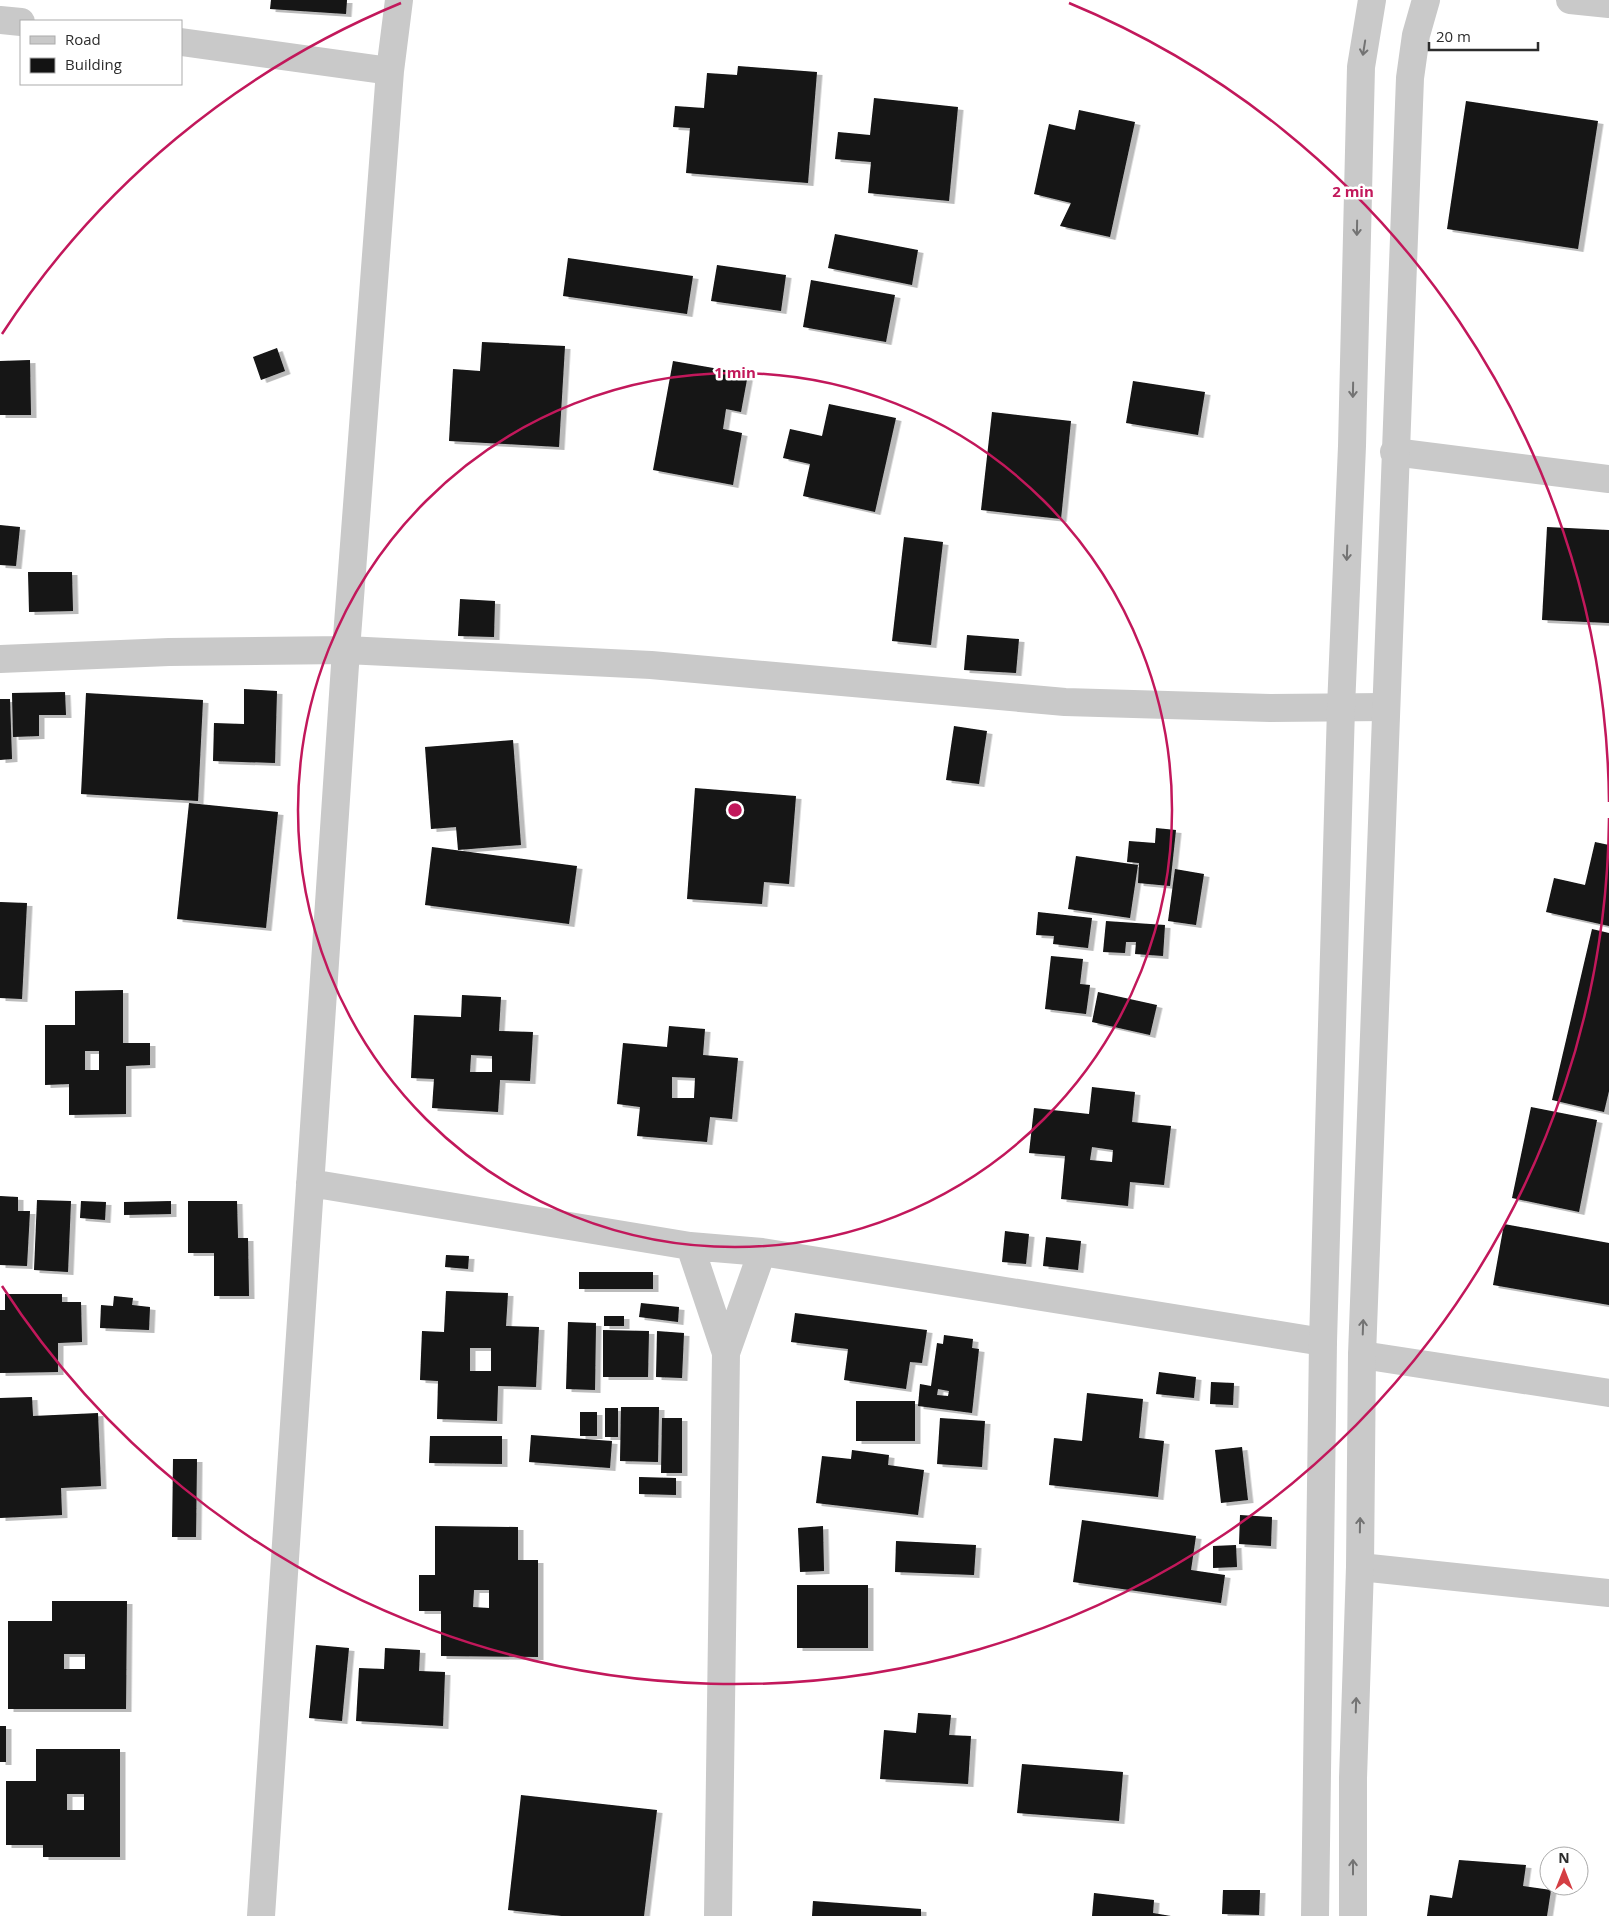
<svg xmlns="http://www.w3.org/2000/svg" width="1609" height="1916" viewBox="0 0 1609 1916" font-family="'Open Sans',sans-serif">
<defs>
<filter id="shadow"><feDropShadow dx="5.5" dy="3" stdDeviation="0" flood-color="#0004"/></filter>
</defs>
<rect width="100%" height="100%" fill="#fff"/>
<path fill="#131313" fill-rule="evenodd" filter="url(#shadow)" d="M271,0H347L346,14L270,9Z
M738,66L817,72L808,183L686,173L690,128L673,127L675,106L704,108L707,73L737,75Z
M874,98L958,107L949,201L868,193L871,162L835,159L838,132L870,135Z
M1466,101L1598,121L1578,249L1447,229Z
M1079,110L1135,122L1110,237L1060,226L1071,203L1034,194L1049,124L1075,130Z
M835,234L918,250L912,285L828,268Z
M568,258L693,276L687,314L563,296Z
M717,265L786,275L781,311L711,301Z
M811,280L895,295L886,342L803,327Z
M482,342L565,346L559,447L449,441L453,369L480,371Z
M277,348L285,371L261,380L253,357Z
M30,360L31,415H0V361Z
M673,361L748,374L741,412L726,409L723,429L742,433L733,485L653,470Z
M1133,381L1205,392L1198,435L1126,423Z
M829,404L896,418L875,512L803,496L810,464L783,458L790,429L822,436Z
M992,412L1071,421L1061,519L981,510Z
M0,525L20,527L16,566L0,565Z
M1547,527L1609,530V623L1542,620Z
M904,537L943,542L931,645L892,641Z
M28,572H72L73,611L29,612Z
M460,599L495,601L494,637L458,636Z
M967,635L1019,639L1016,673L964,670Z
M244,689L277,691L275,763L213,761L214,723L244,724Z
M65,692L66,715H39V736L13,737L12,693Z
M86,693L203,700L198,801L81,794Z
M0,699H10L12,759L0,760Z
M954,726L987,731L979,784L946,780Z
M513,740L521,845L458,850L456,827L431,829L425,747Z
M695,788L796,796L789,884L764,882L762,904L687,899Z
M189,803L278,812L266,928L177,919Z
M1156,828L1176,830L1170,886L1138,883L1139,863L1127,862L1129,841L1155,843Z
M1595,842L1609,845V926L1546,912L1554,878L1585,885Z
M432,847L577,866L569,924L425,905Z
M1076,856L1138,865L1130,918L1068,909Z
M1175,869L1204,874L1196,925L1168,921Z
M0,902L27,903L22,999L0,998Z
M1038,912L1092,918L1088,948L1053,944L1054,936L1036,935Z
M1106,921L1165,925L1163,956L1135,954L1136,942H1126L1125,953L1103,952Z
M1592,929L1609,933V1091L1604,1112L1552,1100Z
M1051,956L1083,959L1080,984L1090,985L1086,1014L1045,1009Z
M123,990V1043H150V1065L126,1066V1114L69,1115V1084L45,1085V1025H75V991ZM85,1051H99V1070H85Z
M1098,992L1157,1005L1150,1035L1092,1022Z
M462,995L501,997L499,1031L533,1032L530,1081L500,1080L498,1112L432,1108L434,1079L411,1078L414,1015L461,1017ZM471,1055L492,1056V1072H470Z
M669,1026L705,1029L703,1055L738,1058L732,1119L710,1117L707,1142L637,1136L640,1107L617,1104L623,1043L667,1047ZM672,1077L695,1078L694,1098H672Z
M1092,1087L1135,1092L1132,1122L1171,1126L1164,1185L1130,1182L1128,1206L1061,1199L1065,1156L1029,1153L1034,1108L1089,1114ZM1092,1147L1113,1150L1112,1162L1090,1160Z
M1531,1107L1597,1120L1579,1212L1512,1198Z
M0,1196L18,1197V1211H30L27,1266L0,1265Z
M37,1200L71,1201L68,1272L34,1270Z
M81,1201L106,1202L105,1220L80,1218Z
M171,1201V1214L124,1215V1202Z
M188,1201H237L238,1238H248L249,1296H214V1253H188Z
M1504,1224L1609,1243V1305L1493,1285Z
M1005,1231L1029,1234L1026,1264L1002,1262Z
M1046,1237L1081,1241L1078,1270L1043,1266Z
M446,1255L469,1256L468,1269L445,1267Z
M579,1272H653V1289H579Z
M446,1291L508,1293L506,1326L539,1327L536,1387L498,1386L497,1421L437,1419L438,1381L420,1380L422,1331L444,1332ZM470,1348H491V1371H470Z
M5,1294H62V1302H81L82,1342L58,1343V1372L0,1373V1310H5Z
M114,1296L133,1298L132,1305L150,1307L149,1330L100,1328L101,1305L113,1306Z
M641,1303L679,1307L678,1322L639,1317Z
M795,1313L927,1330L922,1363L910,1362L906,1389L844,1380L848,1349L791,1342Z
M604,1316H624V1326H604Z
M568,1322L596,1323L595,1390L566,1389Z
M603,1330L649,1331L648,1377H603Z
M657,1331L684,1333L682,1378L656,1377Z
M944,1335L973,1339L972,1348L979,1349L972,1413L918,1406L920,1384L931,1386L937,1343L943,1344ZM938,1389L949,1391L948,1396L937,1395Z
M1159,1372L1196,1377L1194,1398L1156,1394Z
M1211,1382L1234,1383L1233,1405L1210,1404Z
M1087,1393L1143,1399L1139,1438L1164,1441L1158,1497L1049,1485L1054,1438L1082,1441Z
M32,1397L33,1416L98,1413L101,1486L61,1488L62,1515L0,1518V1398Z
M856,1401H915V1441H856Z
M621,1407H659L658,1462L620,1461Z
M605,1408H618V1437H605Z
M580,1412H597V1436H580Z
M662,1418H682V1473H661Z
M940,1418L985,1421L982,1467L937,1464Z
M531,1435L612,1441L610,1468L529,1462Z
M430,1436H502V1464L429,1463Z
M1242,1447L1248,1500L1221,1503L1215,1450Z
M852,1450L889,1455L888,1465L924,1470L918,1515L816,1503L822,1456L851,1459Z
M173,1459H197L196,1537H172Z
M639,1477L676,1478V1495L639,1494Z
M1240,1515L1272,1517L1271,1546L1239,1544Z
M1082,1520L1196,1536L1191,1570L1225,1575L1221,1603L1073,1582Z
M435,1526L518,1527V1560H538V1657L441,1656V1611H419V1575H435ZM474,1590H489V1608L473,1607Z
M823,1526L824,1571L800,1572L798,1528Z
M896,1541L976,1545L974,1575L895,1572Z
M1236,1545L1237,1567L1213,1568V1546Z
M797,1585H868V1648H797Z
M52,1601H127L126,1709H8V1621H52ZM64,1654H85V1669H64Z
M316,1645L349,1648L342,1721L309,1718Z
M385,1648L420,1650L419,1671L445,1672L443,1726L356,1721L359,1668L384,1669Z
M918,1713L951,1715L949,1735L971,1736L968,1784L880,1779L884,1730L916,1733Z
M0,1726H6V1762H0Z
M36,1749H120V1857H43V1845H6V1781H36ZM67,1794H84V1810H67Z
M1022,1764L1123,1772L1119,1821L1017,1813Z
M521,1795L657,1810L644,1916H562L508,1910Z
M1459,1860L1526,1865L1523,1886L1551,1890L1547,1916H1427L1430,1895L1452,1898Z
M1223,1890H1260L1259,1915L1222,1914Z
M1094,1893L1154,1900L1153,1913L1171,1916H1092Z
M813,1901L921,1909V1916H812Z"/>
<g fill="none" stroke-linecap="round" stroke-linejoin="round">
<path stroke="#c9c9c9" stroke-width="28" d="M1570,0L1609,4
M0,20L21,22
M181,42L390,71
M1394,452L1609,479
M0,659L169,652L346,650L651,665L1065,702L1270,708L1386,707
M310,1183L690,1246L762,1252L1323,1342
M690,1246L726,1353
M1362,1355L1609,1393
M1360,1567L1609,1593
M261,1916L346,650L390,71L399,0
M718,1916L726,1353L762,1252"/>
<path stroke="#c9c9c9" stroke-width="28" d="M1315,1916L1323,1342L1341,708L1352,446L1361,67L1372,0
M1353,1916V1778L1360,1567L1362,1355L1410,78L1416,35L1426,0"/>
</g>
<defs><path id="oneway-shaft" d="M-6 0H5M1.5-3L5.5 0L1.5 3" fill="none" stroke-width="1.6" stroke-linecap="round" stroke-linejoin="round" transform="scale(1.25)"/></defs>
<g stroke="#737373">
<use href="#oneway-shaft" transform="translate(1364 48) rotate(99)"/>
<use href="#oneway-shaft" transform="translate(1357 228) rotate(91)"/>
<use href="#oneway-shaft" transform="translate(1353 390) rotate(91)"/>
<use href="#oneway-shaft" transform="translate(1347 553) rotate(92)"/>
<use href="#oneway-shaft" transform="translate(1363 1327) rotate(-88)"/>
<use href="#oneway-shaft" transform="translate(1360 1525) rotate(-89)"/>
<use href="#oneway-shaft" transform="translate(1356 1705) rotate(-88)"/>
<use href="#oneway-shaft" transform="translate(1353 1867) rotate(-90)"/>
</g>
<g fill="none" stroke="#c2185b" stroke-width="2.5">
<circle cx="735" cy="810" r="437"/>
<path d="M1609 818A874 874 0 0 1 2 1286M2 334A874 874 0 0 1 401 3M1069 3A874 874 0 0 1 1609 802"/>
</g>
<circle cx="735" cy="810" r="8" fill="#c2185b" stroke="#fff" stroke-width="2.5"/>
<g font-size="15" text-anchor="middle" font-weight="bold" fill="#c2185b" stroke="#fff" stroke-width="5" stroke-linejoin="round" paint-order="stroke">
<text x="1353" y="197">2 min</text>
<text x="735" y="378">1 min</text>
</g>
<rect x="20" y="20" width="162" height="65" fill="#ffffff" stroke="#ababab"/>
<rect x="30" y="36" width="25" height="8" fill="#c9c9c9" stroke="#ababab"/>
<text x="65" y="45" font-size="15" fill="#2c2c2c">Road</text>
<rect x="30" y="58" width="25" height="15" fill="#131313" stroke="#ababab"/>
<text x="65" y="70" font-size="15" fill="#2c2c2c">Building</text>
<g transform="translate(1564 1871)"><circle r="24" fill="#ffffff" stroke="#ababab"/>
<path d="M0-4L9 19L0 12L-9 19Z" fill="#d43e43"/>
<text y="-8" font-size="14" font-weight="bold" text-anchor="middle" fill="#2c2c2c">N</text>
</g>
<path d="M1429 42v8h109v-8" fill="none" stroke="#2c2c2c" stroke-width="2.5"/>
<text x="1436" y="42" font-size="15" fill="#2c2c2c" stroke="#ffffff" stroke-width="4" paint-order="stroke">20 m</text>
</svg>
